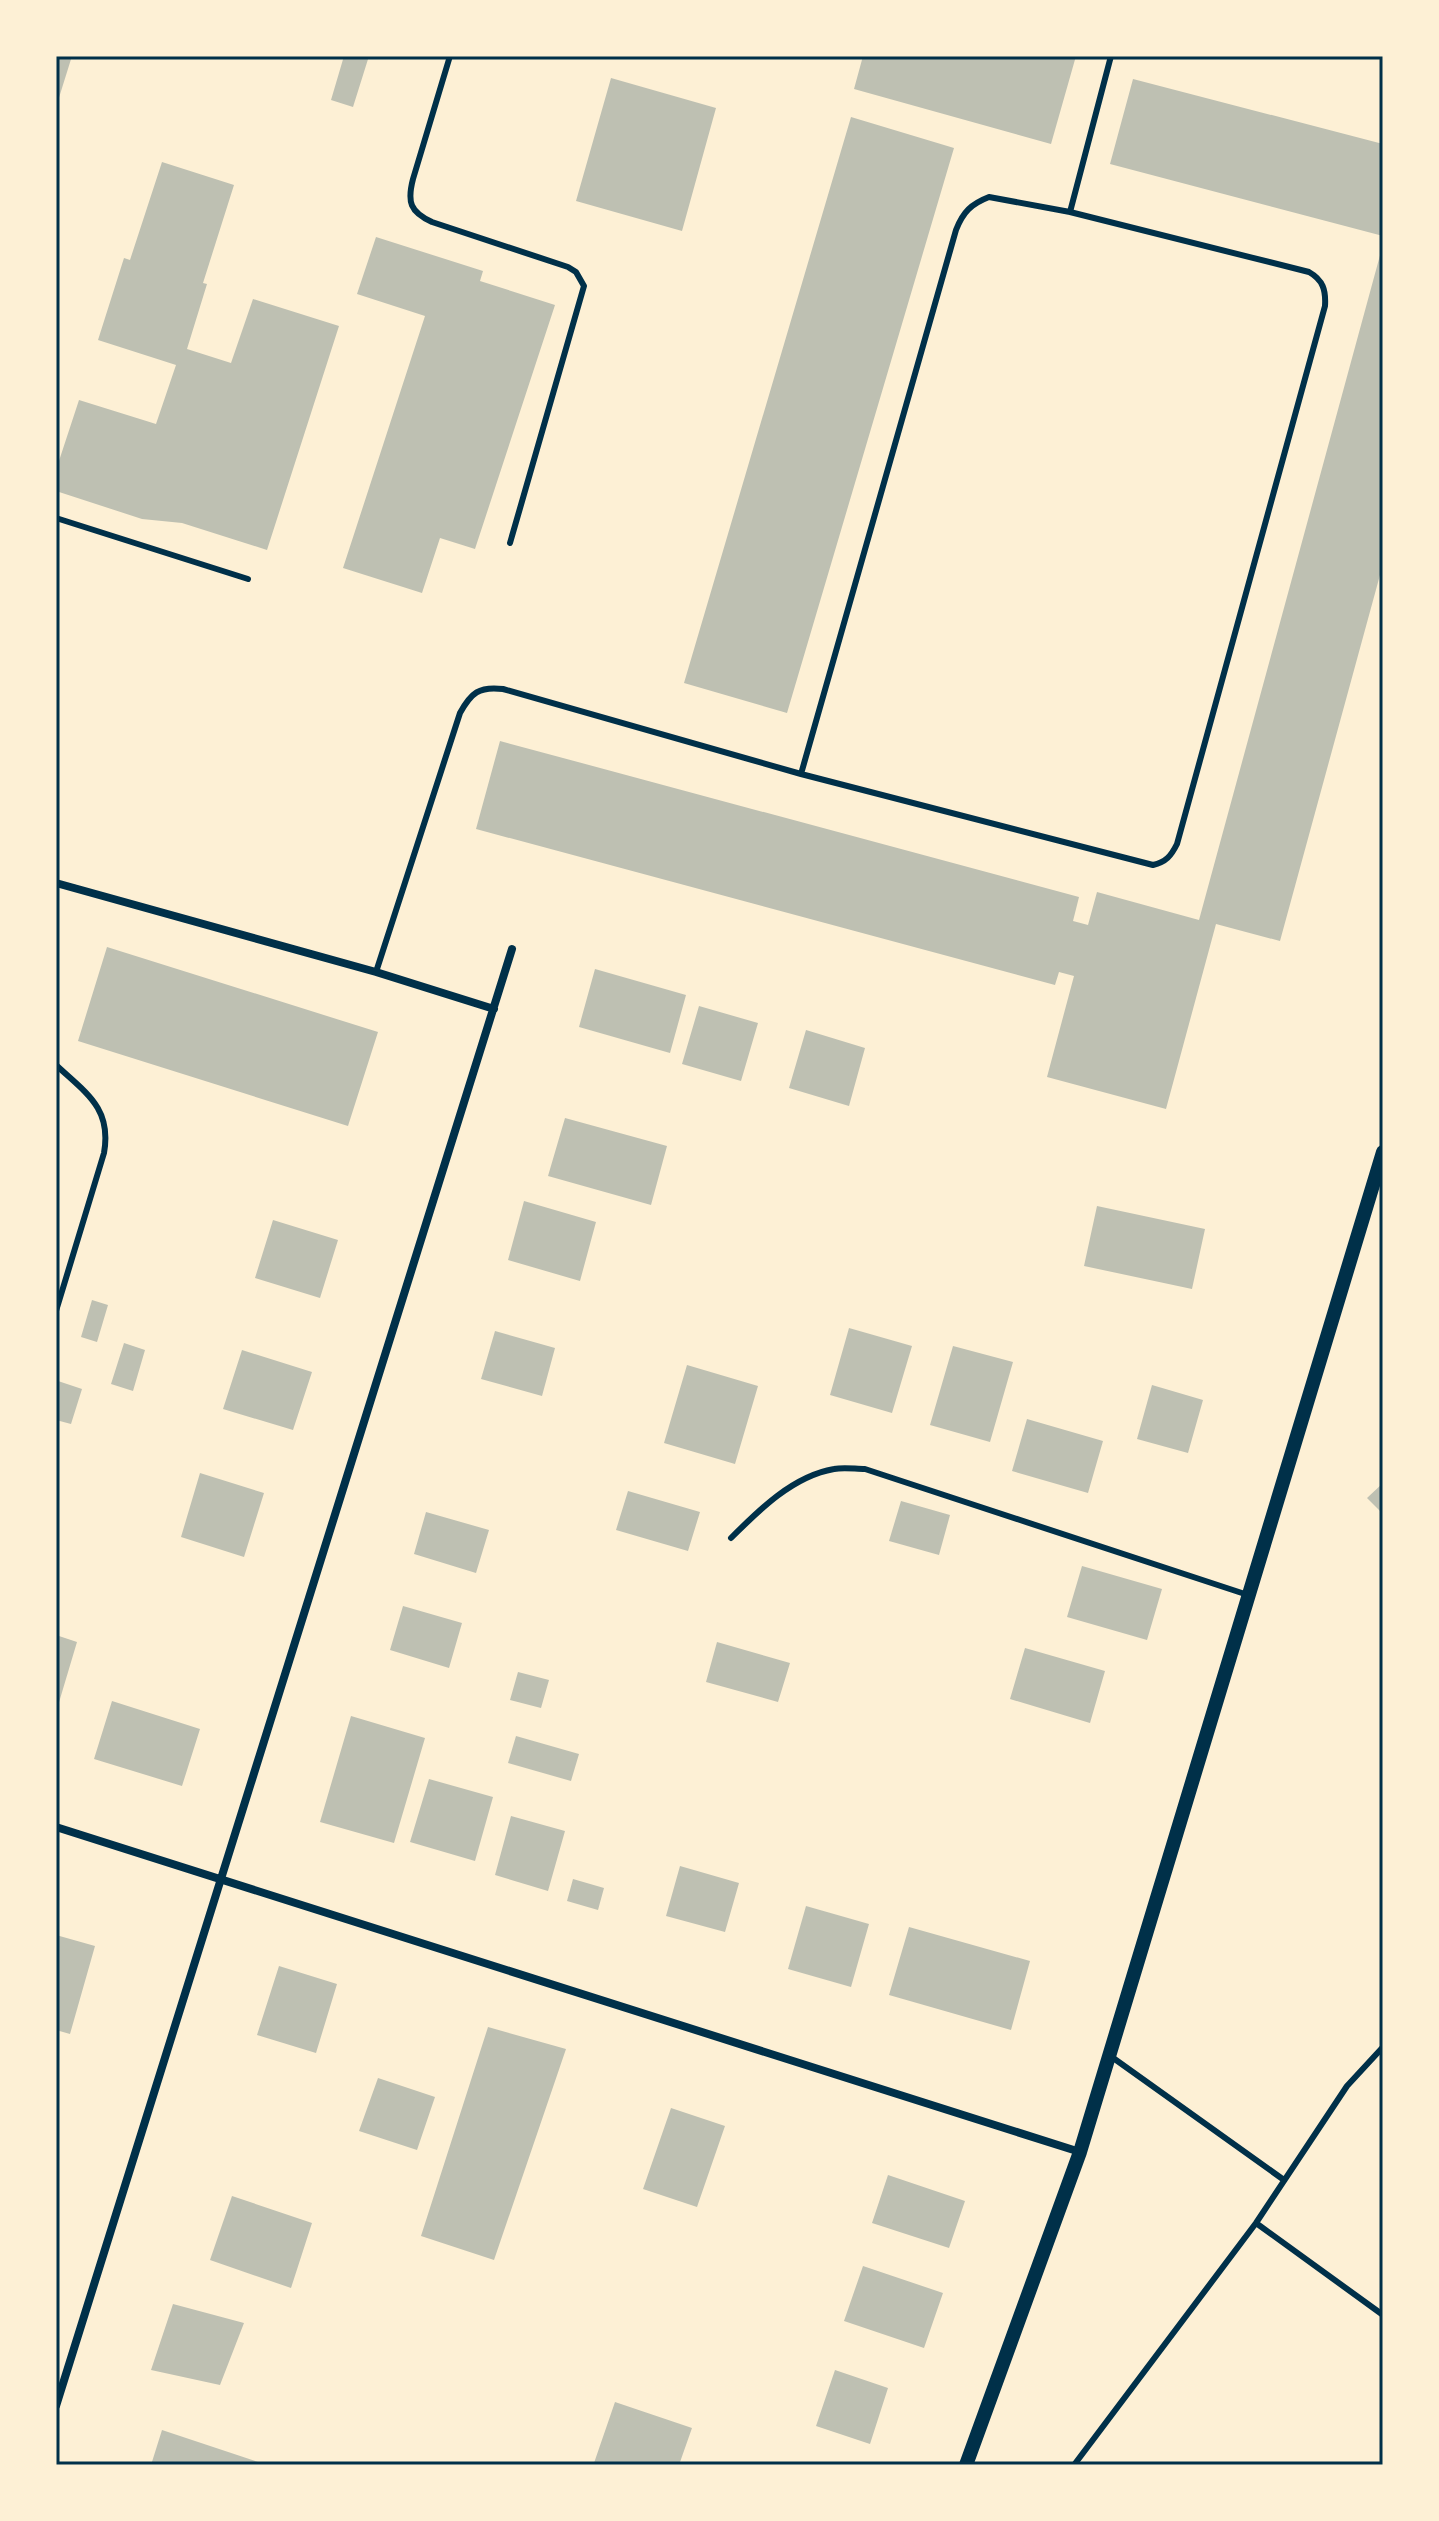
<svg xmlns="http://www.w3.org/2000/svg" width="1439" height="2521" viewBox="0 0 1439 2521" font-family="'PT Sans Narrow',sans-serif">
<rect width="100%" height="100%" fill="#fdf0d5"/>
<path fill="#bec0b2" d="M56,56H72L57,104H56Z
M344,56H369L353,107L331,100Z
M863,56H1076L1051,144L854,89Z
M611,78L716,108L682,231L576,201Z
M1133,79L1383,144V236L1110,164Z
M851,117L954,148L787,713L684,683Z
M162,162L234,185L203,283L207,284L187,349L231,363L253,299L339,326L267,550L182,523L142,519L56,491V470L79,400L156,424L176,365L98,340L124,258L130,260Z
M376,237L483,271L480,281L555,305L475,549L440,538L422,593L343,568L425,316L357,294Z
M1382,248L1383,564L1280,941L1216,924L1166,1109L1047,1077L1074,976L1059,972L1055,985L476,829L500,741L1079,897L1073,921L1088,925L1097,892L1199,920Z
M107,947L378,1032L348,1126L78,1041Z
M595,969L686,995L670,1053L579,1027Z
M699,1006L758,1023L741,1081L682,1064Z
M806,1030L865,1048L849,1106L789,1088Z
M565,1118L667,1146L651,1205L548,1176Z
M524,1201L596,1222L580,1281L508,1260Z
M1097,1206L1205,1229L1192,1289L1084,1266Z
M273,1220L338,1240L320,1298L255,1278Z
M92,1300L108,1305L97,1342L81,1337Z
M849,1328L912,1346L892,1413L830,1395Z
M495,1331L555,1348L542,1396L481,1379Z
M124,1343L145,1350L133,1391L111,1384Z
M953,1346L1013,1362L990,1442L930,1425Z
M242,1350L312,1372L293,1430L223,1409Z
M687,1365L758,1386L735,1464L664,1443Z
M58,1381L82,1389L71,1424L56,1420Z
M1152,1385L1203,1400L1188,1453L1137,1439Z
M1027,1419L1103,1441L1088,1493L1012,1471Z
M200,1473L264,1493L244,1557L181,1537Z
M1383,1483V1514L1367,1498Z
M628,1491L700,1512L688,1551L616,1530Z
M901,1501L950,1515L939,1555L889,1541Z
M426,1512L489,1530L476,1573L414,1554Z
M1082,1566L1162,1589L1147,1640L1067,1617Z
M403,1606L462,1623L449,1668L390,1650Z
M56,1635L77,1642L57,1709H56Z
M717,1642L790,1663L778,1702L706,1682Z
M1025,1648L1105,1671L1090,1723L1010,1699Z
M518,1672L549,1680L541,1708L510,1700Z
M112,1701L200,1729L182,1786L94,1759Z
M351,1716L425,1738L394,1843L320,1822Z
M516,1736L579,1754L571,1781L508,1763Z
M429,1779L493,1797L475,1861L410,1842Z
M511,1816L565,1831L548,1891L495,1875Z
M680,1866L739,1883L725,1932L666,1916Z
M573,1879L604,1888L598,1910L567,1901Z
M806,1906L869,1924L851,1987L788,1969Z
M909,1927L1030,1961L1011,2030L889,1995Z
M56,1935L95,1946L70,2034L56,2030Z
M279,1966L337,1984L316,2053L257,2035Z
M488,2027L566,2049L494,2260L421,2236Z
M378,2078L435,2097L417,2150L359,2131Z
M671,2108L725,2126L697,2207L643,2189Z
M888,2175L965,2201L949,2248L872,2223Z
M232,2196L312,2223L291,2288L210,2260Z
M863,2266L943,2293L924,2348L844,2321Z
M173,2304L244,2323L220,2385L151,2370Z
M835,2370L888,2388L870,2444L816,2426Z
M615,2402L692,2428L679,2465H600L594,2463Z
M162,2430L264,2464V2465H151Z"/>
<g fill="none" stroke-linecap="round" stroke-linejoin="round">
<path stroke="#003049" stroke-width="6" d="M450,56L413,179C407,202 410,212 432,222L568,267L576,272L584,286L510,543
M989,197L1070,212L1309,272C1323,280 1326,290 1325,306L1177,844C1171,856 1166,862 1153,865L801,774L956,230C963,212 971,204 989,197Z
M1070,212L1111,56
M56,518L248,579
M376,972L460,713C471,693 479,686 503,689L801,774
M56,1065C86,1093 112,1108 104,1153L56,1311
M731,1538C759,1510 793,1476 834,1469C844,1467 855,1469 865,1469L1248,1595
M1109,2055L1284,2180
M1256,2223L1383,2315
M1074,2465L1256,2223L1347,2086L1383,2047"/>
<path stroke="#003049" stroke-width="8" d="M56,883L376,972L494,1009
M56,1827L1080,2152
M56,2406L512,949"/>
<path stroke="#003049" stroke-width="14" d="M966,2465L1080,2152L1383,1152"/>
</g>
<rect width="1439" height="2521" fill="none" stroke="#fdf0d5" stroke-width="116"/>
<rect x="58" y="58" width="1323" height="2405" fill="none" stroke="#003049" stroke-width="3"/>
</svg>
